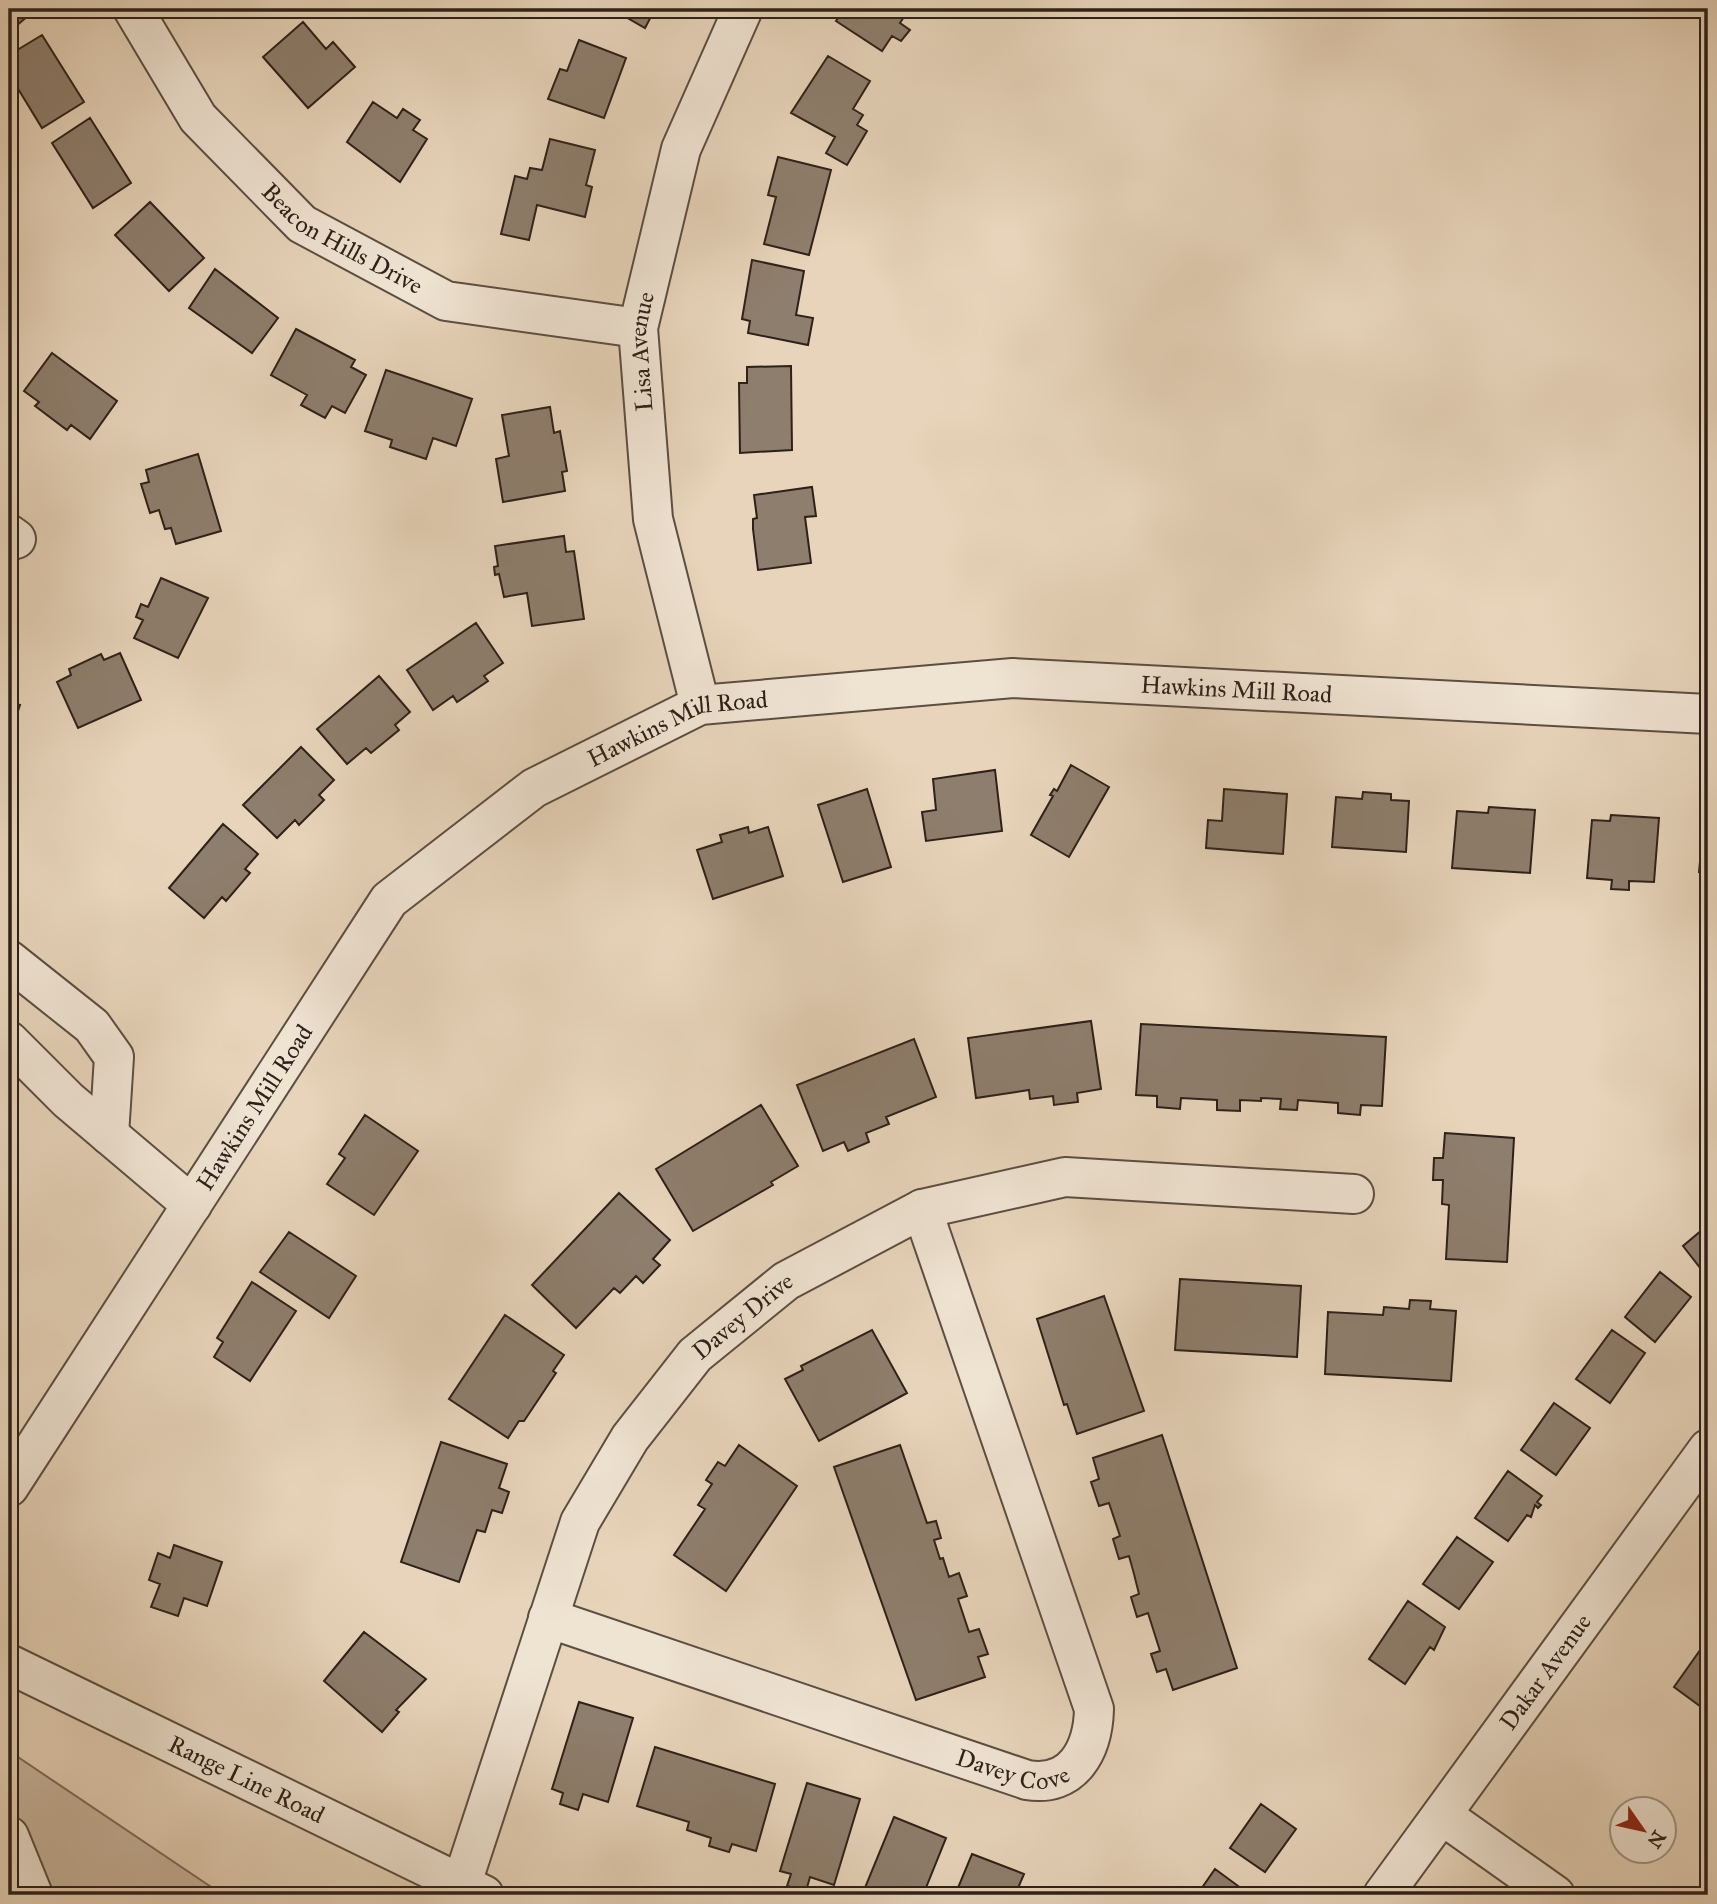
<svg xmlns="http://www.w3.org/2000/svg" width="1717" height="1904" viewBox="0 0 1717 1904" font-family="'IM FELL Great Primer',serif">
<rect width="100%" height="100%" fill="#e7d4ba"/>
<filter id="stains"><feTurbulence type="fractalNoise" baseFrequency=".00286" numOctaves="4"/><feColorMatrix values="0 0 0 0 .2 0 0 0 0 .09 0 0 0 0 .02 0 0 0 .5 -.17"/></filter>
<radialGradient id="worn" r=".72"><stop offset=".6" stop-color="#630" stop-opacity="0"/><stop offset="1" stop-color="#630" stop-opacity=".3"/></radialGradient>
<path fill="#c8b69f" stroke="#7b6c5c" stroke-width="2" d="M9,1751L223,1895H9Z"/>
<path fill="#8e7e6d" stroke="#2e2119" stroke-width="2" d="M9,9H22L28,16L9,32Z
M612,9H655L645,28Z
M844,9H909L900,23L910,30L901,41L892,36L882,51L836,21Z
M303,22L326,49L333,42L355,67L308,108L263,57Z
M42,35L84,102L42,128L9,74V55Z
M579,40L626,58L604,118L548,99L560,69L567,71Z
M828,56L870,81L853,109L863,115L857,125L867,131L847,165L826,153L835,137L791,113Z
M373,102L397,118L403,109L420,120L413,130L427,139L400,182L347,142Z
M90,118L131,183L93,208L52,143Z
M550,139L595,150L586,185L592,187L585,217L537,205L529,240L501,234L515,176L527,179L530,168L542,170Z
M778,157L831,170L809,255L764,244L776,197L768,195Z
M150,202L204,258L169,291L115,235Z
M752,260L804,271L796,315L813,318L808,345L748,333L750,321L742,319Z
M215,269L278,318L252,353L189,308Z
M296,329L355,360L351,367L366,375L345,413L332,406L325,418L301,405L307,395L271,375Z
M52,353L117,401L90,439L71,425L67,430L35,406L39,402L24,391Z
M791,366L792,450L740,453L739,383H747V367Z
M386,370L472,399L456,446L433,438L426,459L390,447L392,440L365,431Z
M550,407L554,433L560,431L567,471L562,472L565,491L503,502L496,459L509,456L502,415Z
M198,454L221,531L176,544L171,528L165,529L159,510L150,513L141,484L149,482L146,470Z
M812,487L816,516L805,517L811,563L758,570L753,529V519L757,518L754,495Z
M564,536L566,552L574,551L584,619L532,626L527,593L504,597L499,574L495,575L494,567L498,566L495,546Z
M161,578L208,598L178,658L134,638L143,620L136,617L141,604L148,607Z
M476,623L503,663L484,676L488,681L457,702L453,696L433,710L407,670Z
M120,653L141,700L78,728L57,682L71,675L69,669L101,654L104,660Z
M379,676L410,712L395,725L399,730L371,753L366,748L347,764L317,729Z
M9,702L20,705L9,738Z
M301,747L334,780L319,795L324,800L299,825L295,820L277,838L243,805Z
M1071,765L1109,787L1069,857L1031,835L1053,796L1050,795L1054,789L1057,791Z
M995,770L1002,831L926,841L922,812L936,810L933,779Z
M867,789L891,867L843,882L818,805Z
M1224,789L1287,794L1283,854L1206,848L1208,820L1222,821Z
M1363,792L1391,794V800L1409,801L1406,852L1332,847L1336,797L1362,799Z
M1489,807L1535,810L1530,873L1452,868L1457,811L1488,813Z
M1611,815L1659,818L1654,882L1629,881V890L1611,889L1612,880L1587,878L1592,820L1610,821Z
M223,824L258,854L245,869L250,873L226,901L222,897L204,918L169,888Z
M748,827L749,833L768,827L783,876L713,899L697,850L722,842L720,835Z
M1703,830L1708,831V873L1699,872Z
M1091,1021L1101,1089L1077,1093L1078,1102L1054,1105L1053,1096L1030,1099L1029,1090L976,1098L968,1038Z
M1141,1024L1386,1037L1382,1106L1361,1105L1360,1115L1338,1113V1103L1298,1100L1297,1110L1280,1109L1281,1099L1261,1098V1101L1240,1100V1111L1217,1110V1100L1181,1098L1180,1109L1157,1107V1096L1136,1095Z
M914,1039L936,1097L886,1117L889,1124L866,1133L869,1142L848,1151L844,1142L823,1151L797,1085Z
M761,1105L798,1166L771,1182L773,1185L693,1231L656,1169Z
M365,1115L418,1151L374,1215L327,1184L345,1158L339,1154Z
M1445,1133L1514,1138L1507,1262L1446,1259L1449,1205L1442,1204L1443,1180H1433L1434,1158H1443Z
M619,1193L670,1240L653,1259L660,1265L643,1283L636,1276L620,1293L614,1288L576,1328L532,1285Z
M1708,1225V1278L1683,1246Z
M289,1232L356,1276L329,1318L260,1272Z
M1660,1272L1691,1297L1655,1342L1625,1317Z
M1180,1279L1301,1286L1297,1357L1175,1350Z
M252,1282L296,1311L250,1381L214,1357L223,1342L217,1338Z
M1104,1296L1144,1411L1077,1434L1067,1404L1064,1405L1037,1319Z
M1410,1300L1431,1301L1430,1309L1456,1311L1451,1381L1325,1374L1328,1312L1383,1315L1384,1307L1409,1309Z
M505,1315L564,1355L553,1371L556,1373L524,1421H519L508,1438L449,1399Z
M872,1330L907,1393L819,1441L785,1379L803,1370L801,1366Z
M1612,1330L1645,1353L1610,1403L1576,1379Z
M1554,1403L1590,1428L1556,1475L1521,1450Z
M1162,1435L1237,1668L1173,1690L1166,1669L1157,1672L1151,1654L1160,1651L1148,1613L1137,1617L1131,1597L1139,1594L1134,1574L1129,1556L1119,1559L1113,1539L1120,1536L1109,1503L1099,1506L1091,1482L1099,1479L1093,1458Z
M441,1442L507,1464L499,1488L509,1492L502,1513L492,1510L485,1532L477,1530L459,1582L401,1562Z
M739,1445L797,1486L726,1591L674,1555L705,1509L698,1505L712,1484L706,1480L718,1462L725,1466Z
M900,1445L927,1523L936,1521L941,1538L934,1540L940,1559L943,1558L949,1577L959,1573L967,1596L958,1599L969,1632L979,1629L988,1654L978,1657L985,1677L916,1700L834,1467Z
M1508,1471L1542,1496L1537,1502L1541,1505L1538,1508L1535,1505L1531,1517L1527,1515L1508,1541L1475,1518Z
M1457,1537L1493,1562L1459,1609L1423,1584Z
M174,1545L222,1562L207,1606L184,1598L178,1616L151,1607L160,1584L149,1580L158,1553L170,1558Z
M1408,1601L1445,1627L1434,1650L1430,1647L1405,1684L1369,1659Z
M364,1632L426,1679L396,1710L399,1712L382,1732L324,1681Z
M1708,1639V1712L1674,1687Z
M579,1702L633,1718L608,1802L583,1794L578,1810L560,1804L563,1793L552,1789Z
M655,1747L775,1784L756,1851L732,1844L729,1852L709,1846L711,1838L687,1830L689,1822L637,1806Z
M807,1783L860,1799L834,1885L810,1877L806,1891L787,1886L791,1874L780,1871Z
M1261,1804L1296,1829L1265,1872L1230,1848Z
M894,1817L946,1838L923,1895H862Z
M972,1854L1024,1874L1015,1895H955Z
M1215,1869L1249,1894L1248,1895H1197Z"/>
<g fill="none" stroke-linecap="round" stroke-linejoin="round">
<defs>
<g id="minor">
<path id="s1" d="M133,9L198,118L302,224L446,301L638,328"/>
<path d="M9,534L16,539"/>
<path id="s2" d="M700,705L653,519L638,328L681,149L743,9"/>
<path d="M9,960L92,1026L114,1057L109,1135"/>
<path d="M9,1041L68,1100L192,1205"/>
<path id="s3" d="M9,1487L389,900L534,788L700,705L1013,678L1708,714"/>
<path id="s4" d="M548,1618L1027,1780C1073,1788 1093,1750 1094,1709L922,1209"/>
<path id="s5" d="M9,1664L484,1895"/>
<path d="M1442,1815L1555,1895"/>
<path d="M9,1836L33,1895"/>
<path id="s6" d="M461,1886L580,1522L630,1438L695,1355L786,1281L922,1209L1065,1177L1354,1194"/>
<path id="s7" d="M1383,1895L1708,1449"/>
</g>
</defs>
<use href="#minor" stroke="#5c4e41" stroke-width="42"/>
<use href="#minor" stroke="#efe3d2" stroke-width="38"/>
</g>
<g text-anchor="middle" stroke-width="5" stroke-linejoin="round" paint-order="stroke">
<g font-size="24" fill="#2e2119" stroke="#efe3d2">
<text dy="8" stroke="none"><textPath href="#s1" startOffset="317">Beacon Hills Drive</textPath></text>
<text dy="8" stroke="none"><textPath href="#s2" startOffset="360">Lisa Avenue</textPath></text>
<text dy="8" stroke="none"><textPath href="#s3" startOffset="1606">Hawkins Mill Road</textPath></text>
<text dy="8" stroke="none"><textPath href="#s3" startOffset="1040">Hawkins Mill Road</textPath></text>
<text dy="8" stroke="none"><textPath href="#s3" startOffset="452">Hawkins Mill Road</textPath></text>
<text dy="8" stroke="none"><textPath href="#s6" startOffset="648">Davey Drive</textPath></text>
<text dy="8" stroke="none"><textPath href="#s7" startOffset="276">Dakar Avenue</textPath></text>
<text dy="8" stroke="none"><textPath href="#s4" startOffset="490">Davey Cove</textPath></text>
<text dy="8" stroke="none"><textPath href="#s5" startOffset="264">Range Line Road</textPath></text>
</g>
</g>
<rect width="1717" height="1904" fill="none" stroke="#e7d4ba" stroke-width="35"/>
<rect x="10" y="10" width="1696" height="1883" fill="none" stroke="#2e2119" stroke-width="3.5"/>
<rect x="18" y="18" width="1682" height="1869" fill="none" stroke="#2e2119" stroke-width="2"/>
<g transform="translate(1643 1830) rotate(124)"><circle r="33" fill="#efe3d2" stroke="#a29588" stroke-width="2"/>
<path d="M0-5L12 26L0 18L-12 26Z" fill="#8f2418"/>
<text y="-10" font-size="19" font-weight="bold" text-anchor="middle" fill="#2e2119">N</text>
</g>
<rect width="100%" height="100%" filter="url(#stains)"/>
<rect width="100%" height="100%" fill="url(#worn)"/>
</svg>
